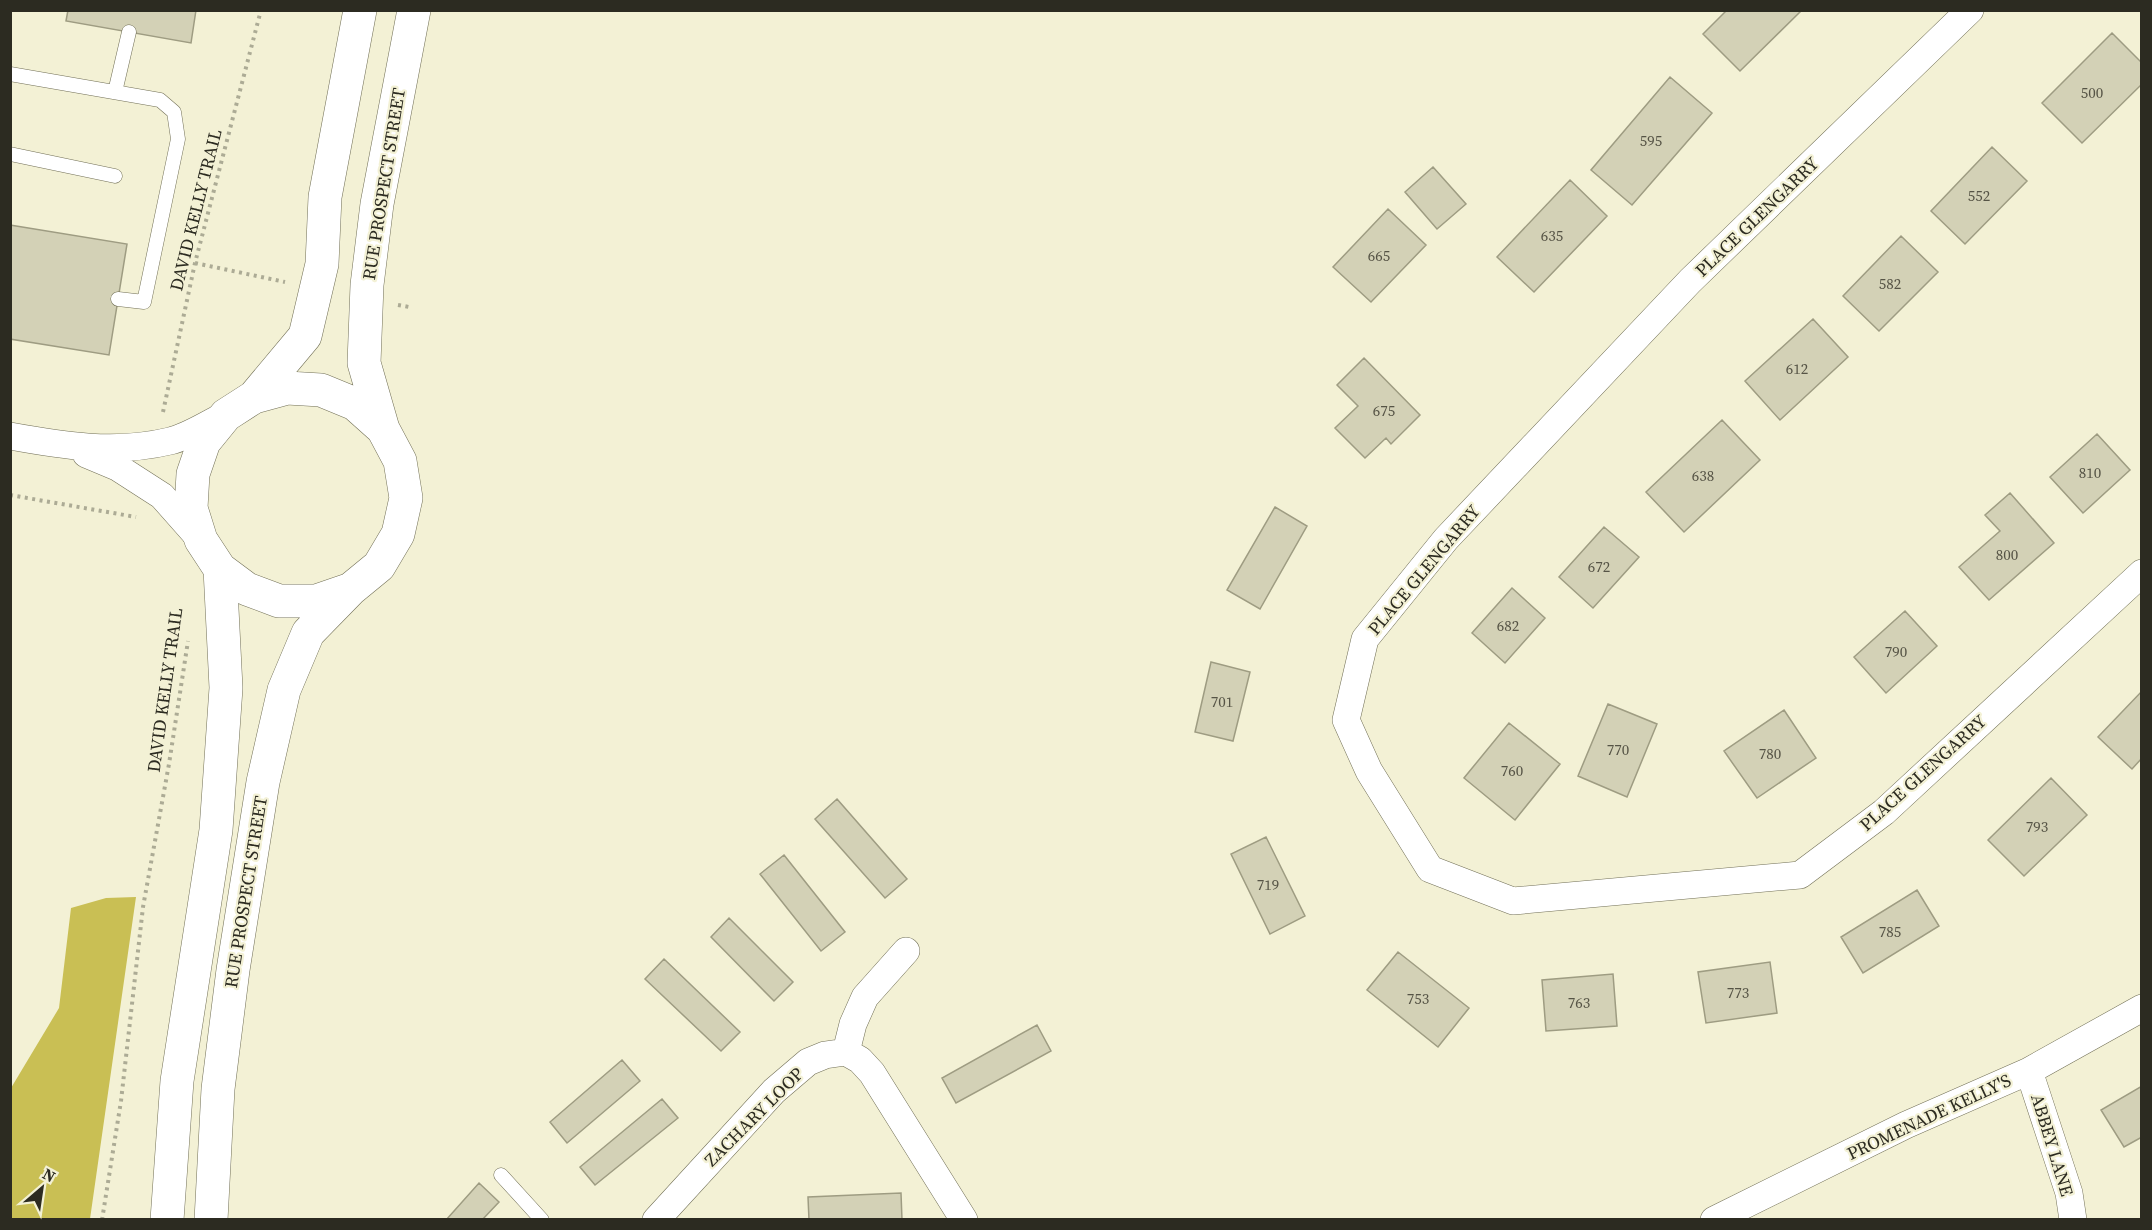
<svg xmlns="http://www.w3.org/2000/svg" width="2152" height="1230" viewBox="0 0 2152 1230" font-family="'Source Serif 4',serif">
<rect width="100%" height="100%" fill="#f3f1d5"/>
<path fill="#c9bf54" d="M136,897L90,1219H11V1088L59,1008L71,908L106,898Z"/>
<path fill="#d3d1b6" stroke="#9e9c82" stroke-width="1.5" d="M68,10H196L191,43L66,21Z
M1727,10H1802L1740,71L1703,34Z
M2112,33L2142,63V84L2082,143L2042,103Z
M1670,77L1712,113L1632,205L1591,170Z
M1992,147L2027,181L1965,244L1931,211Z
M1433,167L1466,204L1437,229L1405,192Z
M1570,180L1607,216L1534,292L1497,257Z
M1388,209L1426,245L1371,302L1333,267Z
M10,225L127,244L109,355L10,339Z
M1901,236L1938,272L1879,331L1843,296Z
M1813,319L1848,357L1780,420L1745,381Z
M1364,358L1420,415L1391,444L1386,438L1365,458L1335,428L1358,406L1337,385Z
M1722,420L1760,460L1684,532L1646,492Z
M2097,434L2130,470L2083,513L2050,477Z
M2010,493L2054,543L1989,600L1959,567L2000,531L1985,515Z
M1275,507L1307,526L1260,609L1227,590Z
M1604,527L1639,557L1593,608L1559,577Z
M1512,588L1545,618L1505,663L1472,633Z
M1905,611L1937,646L1886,693L1854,657Z
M1211,662L1250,672L1233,741L1195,732Z
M2142,691V758L2132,769L2098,737Z
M1608,704L1657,724L1627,797L1578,776Z
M1784,710L1816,758L1757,798L1724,751Z
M1509,723L1560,764L1515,820L1464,778Z
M2051,778L2087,815L2024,876L1988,840Z
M837,799L907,879L885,898L815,819Z
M1266,837L1305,916L1270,934L1231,854Z
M784,855L845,932L821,951L760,874Z
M1917,890L1939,926L1863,973L1841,937Z
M729,918L793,982L774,1001L711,937Z
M1398,952L1469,1008L1438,1047L1367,990Z
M664,959L740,1032L721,1051L645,979Z
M1770,962L1777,1013L1706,1023L1698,972Z
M1613,974L1617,1026L1546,1031L1542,980Z
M1037,1025L1051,1051L956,1103L942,1078Z
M622,1060L640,1081L567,1143L550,1122Z
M2142,1086V1137L2124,1147L2101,1110Z
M662,1099L678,1118L595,1185L580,1167Z
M479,1183L499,1202L482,1220H446Z
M901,1193L902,1220H809L808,1197Z"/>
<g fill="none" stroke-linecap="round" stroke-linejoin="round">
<defs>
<path id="service" d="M10,74L160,100L174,112L178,139L144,302L118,299
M115,92L129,32
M10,154L115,176
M501,1175L542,1220"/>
<path id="minor" d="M1970,10L1690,281L1446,539L1365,639L1346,720L1369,771L1430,869L1513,901L1800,875L1884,812L2142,573
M10,436C64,446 116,454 170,441C188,437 207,424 224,416
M86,454L117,467L162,496L200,539
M846,1052L853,1024L865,997L906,951
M2029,1071L2069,1193L2073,1220
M656,1220L774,1091L808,1062L825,1055L846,1052L860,1060L872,1073L964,1220
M1714,1220L1906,1125L2029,1071L2142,1008"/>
<path id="secondary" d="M254,397L305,336L322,264L325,197L360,10
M383,429L364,363L367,285L377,204L414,10
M167,1220L177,1081L216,830L226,688L220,569
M211,1220L218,1089L233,970L263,782L284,690L308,633L351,589L379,566L398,534L406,498L400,461L383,429L355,404L321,390L287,388L254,397L226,415L204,442L193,474L191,508L201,540L220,569L247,589L279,601H316L351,589"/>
</defs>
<use href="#service" stroke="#727057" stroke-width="15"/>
<use href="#minor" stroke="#727057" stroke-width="28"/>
<use href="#secondary" stroke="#727057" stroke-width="34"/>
<path stroke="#acab95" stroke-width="4" stroke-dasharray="3 4.5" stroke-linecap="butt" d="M195,263L285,282
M398,305L409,307
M163,412L195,263L261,10
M10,495L136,517
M102,1220L121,1101L143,907L169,764L188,641"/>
<use href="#service" stroke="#fff" stroke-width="14"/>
<use href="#minor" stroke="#fff" stroke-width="27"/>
<use href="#secondary" stroke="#fff" stroke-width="33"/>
</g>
<g text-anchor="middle" stroke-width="4.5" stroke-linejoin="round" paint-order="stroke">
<g font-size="15" fill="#565446">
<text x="2092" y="98">500</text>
<text x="1651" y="146">595</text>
<text x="1979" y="201">552</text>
<text x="1552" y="241">635</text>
<text x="1379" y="261">665</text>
<text x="1890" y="289">582</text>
<text x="1797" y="374">612</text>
<text x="1384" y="416">675</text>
<text x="2090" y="478">810</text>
<text x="1703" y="481">638</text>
<text x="2007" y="560">800</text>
<text x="1599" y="572">672</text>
<text x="1508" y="631">682</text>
<text x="1896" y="657">790</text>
<text x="1222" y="707">701</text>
<text x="1618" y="755">770</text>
<text x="1770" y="759">780</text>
<text x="1512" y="776">760</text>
<text x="2037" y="832">793</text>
<text x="1268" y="890">719</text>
<text x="1890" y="937">785</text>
<text x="1738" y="998">773</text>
<text x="1418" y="1004">753</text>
<text x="1579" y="1008">763</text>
</g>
<g font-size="18" fill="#2c2b21" stroke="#f3f1d5">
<text transform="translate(384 184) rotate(-81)" y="6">RUE PROSPECT STREET</text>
<text transform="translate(196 210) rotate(-76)" y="6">DAVID KELLY TRAIL</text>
<text transform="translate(1757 217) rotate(-44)" y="6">PLACE GLENGARRY</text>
<text transform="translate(1424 570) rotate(-50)" y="6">PLACE GLENGARRY</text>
<text transform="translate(165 690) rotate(-82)" y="6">DAVID KELLY TRAIL</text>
<text transform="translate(1923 773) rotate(-42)" y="6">PLACE GLENGARRY</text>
<text transform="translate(246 892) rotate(-81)" y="6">RUE PROSPECT STREET</text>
<text transform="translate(754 1117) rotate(-45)" y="6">ZACHARY LOOP</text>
<text transform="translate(1929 1117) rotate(-25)" y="6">PROMENADE KELLY'S</text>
<text transform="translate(2052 1145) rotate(73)" y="6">ABBEY LANE</text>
</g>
</g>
<rect width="2152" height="1230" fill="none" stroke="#2c2b21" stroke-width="24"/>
<g transform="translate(42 1188) rotate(29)" stroke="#f3f1d5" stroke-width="4.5" paint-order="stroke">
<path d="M0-4.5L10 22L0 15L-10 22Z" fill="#2c2b21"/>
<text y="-9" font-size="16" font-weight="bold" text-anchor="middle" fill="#2c2b21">N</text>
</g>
</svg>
